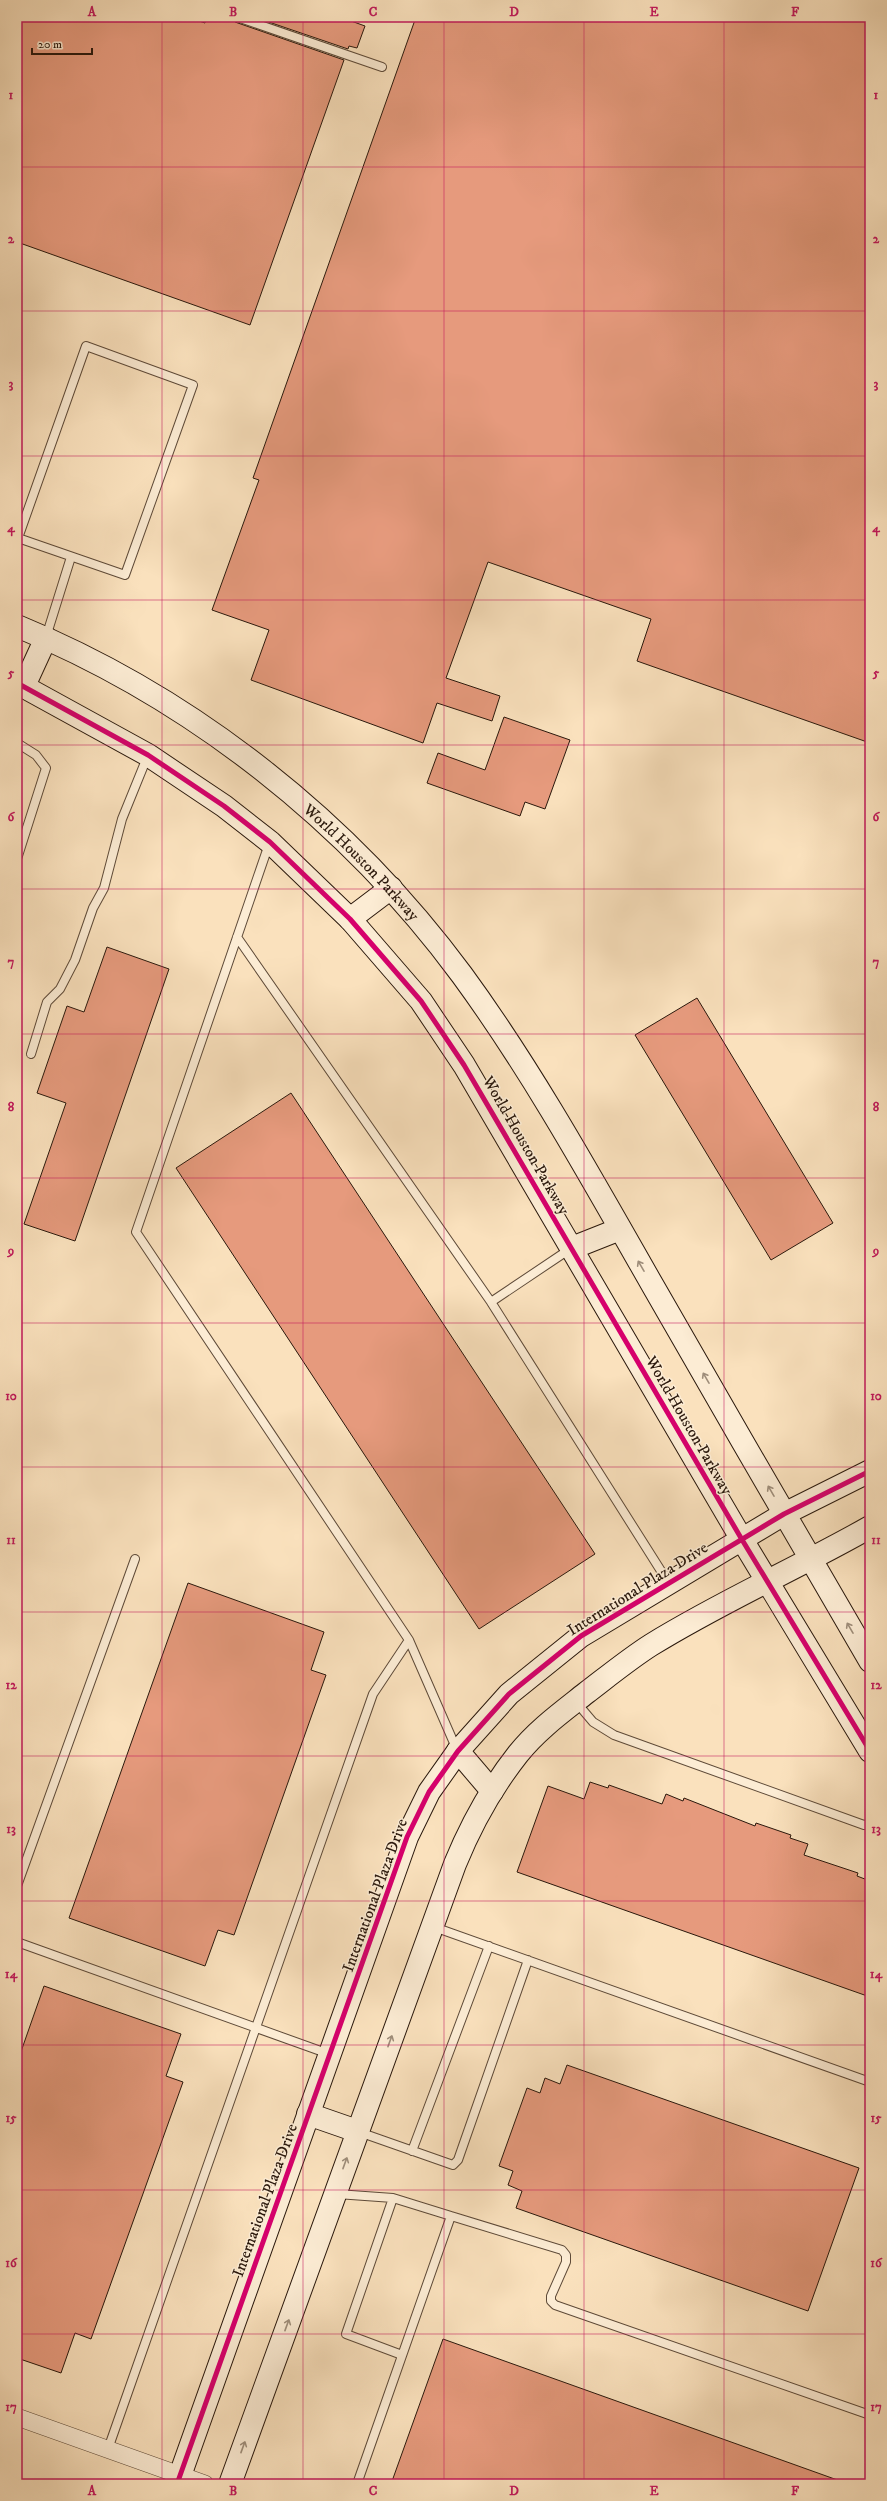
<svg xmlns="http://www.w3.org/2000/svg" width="887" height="2501" viewBox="0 0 887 2501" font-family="'IM FELL DW Pica',serif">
<rect width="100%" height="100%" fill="#fae1bd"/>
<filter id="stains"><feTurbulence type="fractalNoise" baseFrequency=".005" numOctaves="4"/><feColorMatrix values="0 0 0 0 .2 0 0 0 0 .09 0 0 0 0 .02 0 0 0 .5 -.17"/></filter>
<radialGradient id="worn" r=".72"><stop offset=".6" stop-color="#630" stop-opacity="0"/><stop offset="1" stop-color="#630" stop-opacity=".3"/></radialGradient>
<path fill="#e69a7d" stroke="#2a180c" d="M17,17H187L205,23L206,17H232L235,22L344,60L250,325L17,242Z
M254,17H340L365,26L357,48L349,46L348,49Z
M416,17H870V743L637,661L651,619L488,562L446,678L500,696L492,721L437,703L423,743L251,680L269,630L212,610L259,480L253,478Z
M504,717L570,740L545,809L525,802L520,816L427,783L438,753L485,770Z
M107,947L169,969L75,1241L24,1224L66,1103L37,1093L67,1006L84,1012Z
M697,998L833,1223L771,1260L635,1035Z
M291,1093L595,1554L479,1629L176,1168Z
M188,1583L324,1632L311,1670L326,1675L234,1935L218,1930L205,1966L69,1918Z
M590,1782L608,1788L609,1785L662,1804L666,1794L683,1801L684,1798L755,1826L756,1823L791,1835L790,1838L808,1844L804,1855L858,1873L857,1876L870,1881V1997L517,1872L548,1786L584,1799Z
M44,1986L181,2034L166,2076L183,2082L91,2339L75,2333L61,2373L17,2358V2063Z
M567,2065L859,2168L808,2311L516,2208L522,2191L508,2185L513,2171L499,2166L527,2088L540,2093L545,2078L560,2084Z
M443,2339L843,2482V2484H391Z"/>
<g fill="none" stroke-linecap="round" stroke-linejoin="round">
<defs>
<path id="lane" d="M237,17L382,67
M86,346L193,385L125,575L18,538Z
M46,637L71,557
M17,743L36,755L46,768L17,859
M269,844L136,1232L409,1640
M237,937L491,1302L668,1582
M31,1054L47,1002L60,989L75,960L93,908L104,888L122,819L148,755
M491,1302L570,1249
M576,1702L593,1722L614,1735L864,1825L870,1824
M17,1886L135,1559
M434,1927L870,2082
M17,1942L329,2054
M359,2132L453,2165L458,2160L528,1960
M412,2151L489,1946
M337,2194L393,2198L451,2216L357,2484
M393,2198L346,2334L402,2355
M451,2216L562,2250L566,2255V2262L551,2296V2301L555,2305L870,2415
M108,2449L373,1694L409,1640L457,1750"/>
<path id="street" d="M17,2417L205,2484"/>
<g id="secondary">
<path id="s1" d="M17,626C192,698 349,822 462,975C533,1072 593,1181 653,1286C725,1411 797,1537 870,1661"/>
<path d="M17,683L148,755L224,806L270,842L350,919L421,1001L464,1065L741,1538L870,1751"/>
<path d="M24,686L46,638"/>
<path d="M350,919L391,888"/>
<path d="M572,1248L620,1229"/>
<path d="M458,1751L492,1791"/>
<path d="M308,2114L357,2131"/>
<path d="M177,2484L407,1837L429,1792L458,1751L509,1694L581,1636L784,1514L870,1471"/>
<path d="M230,2484L455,1864C471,1825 492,1787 518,1754C537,1730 562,1712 586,1693C607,1677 629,1659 651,1645C722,1601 798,1568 870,1527"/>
</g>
</defs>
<use href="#lane" stroke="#5e4a38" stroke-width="10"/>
<use href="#street" stroke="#5e4a38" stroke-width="18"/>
<use href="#secondary" stroke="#2a180c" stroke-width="24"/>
<use href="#lane" stroke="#fcecd4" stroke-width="8"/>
<use href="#street" stroke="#fcecd4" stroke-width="17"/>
<use href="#secondary" stroke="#fcecd4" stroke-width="22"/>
<defs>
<path id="cycleway" d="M17,683L148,755L224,806L270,842L350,919L421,1001L464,1065L741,1538L870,1751
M177,2484L407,1837L429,1792L458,1751L509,1694L581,1636L784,1514L870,1471"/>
</defs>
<use href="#cycleway" stroke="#fcecd4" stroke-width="8"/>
<use href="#cycleway" stroke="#d6006c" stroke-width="5"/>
</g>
<defs><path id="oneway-shaft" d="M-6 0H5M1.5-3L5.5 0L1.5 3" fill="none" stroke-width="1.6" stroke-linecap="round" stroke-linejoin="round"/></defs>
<g stroke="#9e8d7a">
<use href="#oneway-shaft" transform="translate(641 1266) rotate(-120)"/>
<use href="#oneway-shaft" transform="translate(706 1378) rotate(-120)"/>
<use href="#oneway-shaft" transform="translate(771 1491) rotate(-120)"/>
<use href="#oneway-shaft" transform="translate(850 1628) rotate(-120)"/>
<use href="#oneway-shaft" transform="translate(390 2041) rotate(-70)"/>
<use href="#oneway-shaft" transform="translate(345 2163) rotate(-70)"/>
<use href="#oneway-shaft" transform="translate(287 2325) rotate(-70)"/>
<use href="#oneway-shaft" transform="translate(243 2447) rotate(-70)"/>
</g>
<path fill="none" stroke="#c2185b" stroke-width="1" stroke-opacity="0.55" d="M162,17V2484M303,17V2484M444,17V2484M584,17V2484M724,17V2484M17,167H870M17,311H870M17,456H870M17,600H870M17,745H870M17,889H870M17,1034H870M17,1178H870M17,1323H870M17,1467H870M17,1612H870M17,1756H870M17,1901H870M17,2045H870M17,2190H870M17,2334H870"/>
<g text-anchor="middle" stroke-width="3" stroke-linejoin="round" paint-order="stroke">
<g font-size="16" fill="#2a180c" stroke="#fcecd4">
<text dy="6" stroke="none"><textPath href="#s1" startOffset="421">World Houston Parkway</textPath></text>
<text transform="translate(527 1145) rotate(60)" y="6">World Houston Parkway</text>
<text transform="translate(690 1425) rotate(60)" y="6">World Houston Parkway</text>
<text transform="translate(637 1588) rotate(-32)" y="6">International Plaza Drive</text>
<text transform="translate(374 1895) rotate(-70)" y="6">International Plaza Drive</text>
<text transform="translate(264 2200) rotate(-70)" y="6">International Plaza Drive</text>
</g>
</g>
<rect width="887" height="2501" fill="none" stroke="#fae1bd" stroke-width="44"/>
<path d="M32 48v6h60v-6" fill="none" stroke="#2a180c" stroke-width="2"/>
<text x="38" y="48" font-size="12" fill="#2a180c" stroke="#fcecd4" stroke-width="3" paint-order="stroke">20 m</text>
<rect x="22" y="22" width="843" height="2457" fill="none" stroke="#c2185b" stroke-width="1.5"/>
<g font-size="13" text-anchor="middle" font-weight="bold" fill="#c2185b">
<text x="92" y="16">A</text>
<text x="233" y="16">B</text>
<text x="373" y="16">C</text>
<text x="514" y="16">D</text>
<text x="654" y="16">E</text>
<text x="795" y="16">F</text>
<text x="11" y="99">1</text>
<text x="876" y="99">1</text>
<text x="11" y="243">2</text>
<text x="876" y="243">2</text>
<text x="11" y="388">3</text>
<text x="876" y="388">3</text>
<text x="11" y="532">4</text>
<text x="876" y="532">4</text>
<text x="11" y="677">5</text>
<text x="876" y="677">5</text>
<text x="11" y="821">6</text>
<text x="876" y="821">6</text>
<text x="11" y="966">7</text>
<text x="876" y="966">7</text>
<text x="11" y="1111">8</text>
<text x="876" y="1111">8</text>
<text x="11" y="1255">9</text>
<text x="876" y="1255">9</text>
<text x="11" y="1400">10</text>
<text x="876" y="1400">10</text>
<text x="11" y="1544">11</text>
<text x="876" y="1544">11</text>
<text x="11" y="1689">12</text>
<text x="876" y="1689">12</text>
<text x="11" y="1833">13</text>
<text x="876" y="1833">13</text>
<text x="11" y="1978">14</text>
<text x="876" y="1978">14</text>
<text x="11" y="2122">15</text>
<text x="876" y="2122">15</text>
<text x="11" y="2267">16</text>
<text x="876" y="2267">16</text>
<text x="11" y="2411">17</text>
<text x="876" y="2411">17</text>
<text x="92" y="2495">A</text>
<text x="233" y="2495">B</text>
<text x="373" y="2495">C</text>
<text x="514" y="2495">D</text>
<text x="654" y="2495">E</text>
<text x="795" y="2495">F</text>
</g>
<rect width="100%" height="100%" filter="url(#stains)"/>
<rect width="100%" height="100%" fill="url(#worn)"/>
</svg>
